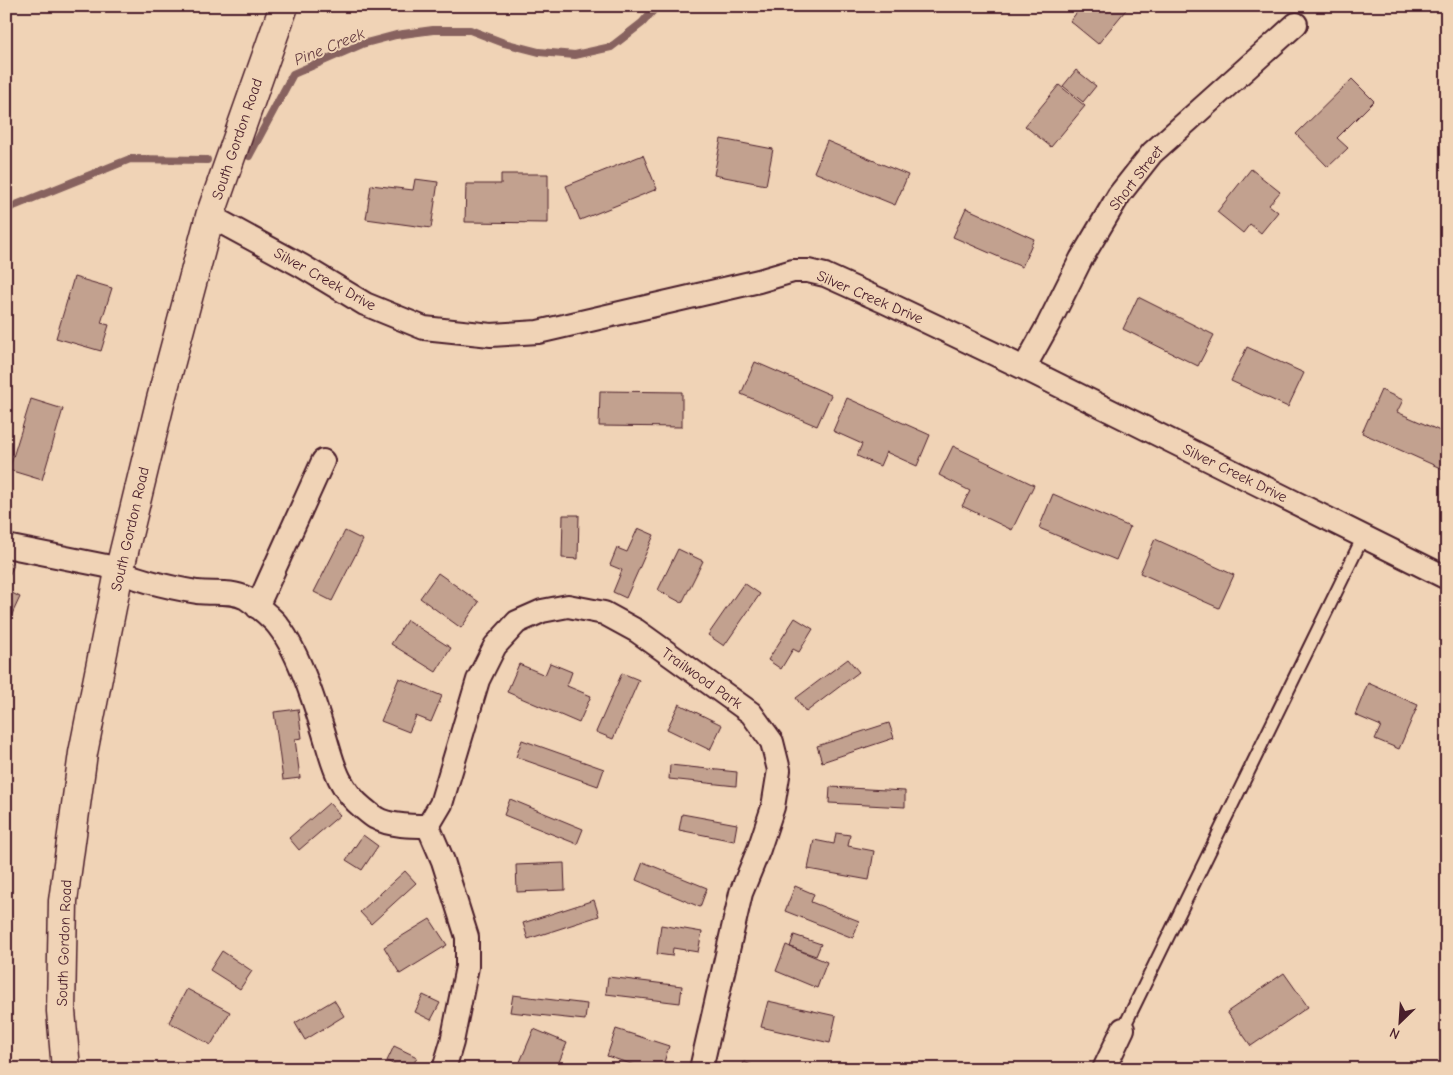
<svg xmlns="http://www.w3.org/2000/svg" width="1453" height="1075" viewBox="0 0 1453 1075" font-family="'Comic Neue',sans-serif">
<rect width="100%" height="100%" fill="#f0d3b6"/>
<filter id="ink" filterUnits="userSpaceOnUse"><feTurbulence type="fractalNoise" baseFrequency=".02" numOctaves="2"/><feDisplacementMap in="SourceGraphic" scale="10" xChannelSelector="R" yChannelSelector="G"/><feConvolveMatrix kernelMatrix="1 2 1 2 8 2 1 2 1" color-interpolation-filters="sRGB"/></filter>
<g filter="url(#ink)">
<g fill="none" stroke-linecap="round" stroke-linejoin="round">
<path stroke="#87625f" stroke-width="8" d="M249,156L293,74L362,44L396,35L433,30H470L504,43L539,52L575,55L611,47L642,23L657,6
M6,209L130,159L207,160"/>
</g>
<path fill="#c2a18f" stroke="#4a1f2b" d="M1082,6H1129L1098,44L1070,21Z
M1076,70L1096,86L1083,102L1063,86Z
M1352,79L1374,101L1337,138L1348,148L1328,167L1296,134Z
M1059,85L1085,106L1051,147L1025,126Z
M721,139L773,149L766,185L714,175Z
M827,141L908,175L895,205L814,172Z
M643,155L657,189L580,220L566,186Z
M1251,169L1280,192L1269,205L1278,212L1261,233L1250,224L1243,233L1217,212Z
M501,174H548V223L465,222L466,184H501Z
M415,179L438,182L431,228L366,219L371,185L413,190Z
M966,208L1034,239L1022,267L953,237Z
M74,277L112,288L101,323L109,325L101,351L56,338Z
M1138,297L1214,335L1198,366L1123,329Z
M1247,347L1304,373L1288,407L1231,381Z
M755,362L831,395L817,426L741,394Z
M1381,390L1403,400L1397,412L1447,434V471L1362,433Z
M600,391L682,392V427L599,426Z
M847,398L930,435L917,466L886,452L880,466L857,456L862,444L833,431Z
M31,399L63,409L42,480L9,470Z
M953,446L1034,485L1012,530L962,506L970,491L939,475Z
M1053,494L1130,527L1116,560L1039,528Z
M563,515H579L578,559L562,558Z
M638,528L654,535L626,598L613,592L622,570L610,565L617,548L627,552Z
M345,531L363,540L332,601L314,592Z
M1155,539L1234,575L1219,608L1140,573Z
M678,549L703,561L682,603L658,590Z
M6,562L14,565L6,582Z
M438,573L479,602L461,628L420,598Z
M744,583L760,594L724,646L708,635Z
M6,590L20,597L6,627Z
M795,618L813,629L799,652L793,649L781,669L768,660Z
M407,620L451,648L436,672L391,644Z
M848,659L859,672L806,712L796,698Z
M550,663L572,672L567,686L591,696L579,723L507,692L519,664L545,675Z
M622,673L639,680L613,739L596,732Z
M399,678L442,696L431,722L416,716L409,732L381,721Z
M1368,683L1418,705L1399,749L1375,739L1381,726L1355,715Z
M679,704L722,725L710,750L667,729Z
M298,709L302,738L295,739L300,778L283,780L274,712Z
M889,723L894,738L822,762L817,746Z
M522,740L604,769L598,786L516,757Z
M670,765L737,772L736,786L669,779Z
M830,787L905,791V807L829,803Z
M510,799L583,829L577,844L504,815Z
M329,803L340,815L299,850L289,838Z
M682,814L737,824L734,841L679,830Z
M836,833L850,835L848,846L874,851L869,880L808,869L814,840L834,844Z
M363,835L378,846L362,870L346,860Z
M643,862L707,888L700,907L636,880Z
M564,863L565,890L517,892L516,865Z
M405,871L416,883L371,924L360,912Z
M795,886L814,894L811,902L859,921L853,938L785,911Z
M594,900L599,916L528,939L523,923Z
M430,919L447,945L400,974L384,947Z
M661,925L702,932L698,952L673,948L672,956L657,954Z
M794,935L821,944L816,956L790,947Z
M786,945L827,962L817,988L776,971Z
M222,951L252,971L240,989L210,970Z
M1284,973L1308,1007L1251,1046L1227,1012Z
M608,977L682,986L680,1003L606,994Z
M187,989L230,1012L211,1045L169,1022Z
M423,995L440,1003L431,1020L415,1012Z
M513,995L587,1004L585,1020L510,1012Z
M334,1000L344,1016L305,1040L295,1023Z
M768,1001L836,1016L830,1043L761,1027Z
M534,1029L567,1043L556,1069H517Z
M616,1029L669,1046L662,1069H646L607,1056Z
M394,1046L417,1057L411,1069H402L387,1061Z
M744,1062L761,1069H741Z"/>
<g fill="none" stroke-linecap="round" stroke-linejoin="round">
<defs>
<path id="lane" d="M1123,1029L1363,537"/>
<path id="street" d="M210,216L302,266L365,304L424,328L491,335L538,332L759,281L793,271H808L825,275L885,302L1024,368L1447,578
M1024,368L1048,325L1081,259L1119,195L1152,153L1296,24
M6,546L106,566C134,579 166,587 197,592C213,594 231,590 246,598C255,604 267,614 275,622C297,647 313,698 323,730C333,762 336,786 364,809C368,812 372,816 376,818C389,826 413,826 428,826
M257,607L323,461
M428,826L441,804L478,680L495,646L517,622L542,611L568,606L604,613L637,631L751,713L772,742L779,770L773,807L759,849L741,893L701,1069
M428,826L443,861L467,937V967L452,1042L444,1069
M1104,1069L1123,1029"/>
<path id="secondary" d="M66,1069L61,1011L63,901L83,753L119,572L161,399L210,216L284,6"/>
</defs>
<use href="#lane" stroke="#4a1f2b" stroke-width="15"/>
<use href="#street" stroke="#4a1f2b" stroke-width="26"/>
<use href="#secondary" stroke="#4a1f2b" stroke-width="31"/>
<use href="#lane" stroke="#f0d3b6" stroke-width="11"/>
<use href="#street" stroke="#f0d3b6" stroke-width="22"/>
<use href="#secondary" stroke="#f0d3b6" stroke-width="28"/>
</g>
</g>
<g text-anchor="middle" stroke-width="4" stroke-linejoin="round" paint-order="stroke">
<g font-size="15" fill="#4a1f2b" stroke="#f0d3b6">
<text transform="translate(237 139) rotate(-71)" y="5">South Gordon Road</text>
<text transform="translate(1136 178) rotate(-52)" y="5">Short Street</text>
<text transform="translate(325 279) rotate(29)" y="5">Silver Creek Drive</text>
<text transform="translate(870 297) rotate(23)" y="5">Silver Creek Drive</text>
<text transform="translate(1235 473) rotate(26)" y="5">Silver Creek Drive</text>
<text transform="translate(130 529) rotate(-77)" y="5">South Gordon Road</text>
<text transform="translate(702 678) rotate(35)" y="5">Trailwood Park</text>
<text transform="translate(64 943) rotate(-88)" y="5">South Gordon Road</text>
</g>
<g font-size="16" font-style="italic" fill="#643b40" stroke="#f0d3b6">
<text transform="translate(329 46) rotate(-22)" y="6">Pine Creek</text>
</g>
</g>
<rect width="1453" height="1075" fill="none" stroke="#f0d3b6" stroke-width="25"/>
<rect x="12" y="12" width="1428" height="1050" fill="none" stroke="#4a1f2b" stroke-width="2" filter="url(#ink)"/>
<g transform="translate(1400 1022) rotate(205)" stroke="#f0d3b6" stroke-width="4" paint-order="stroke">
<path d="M0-4L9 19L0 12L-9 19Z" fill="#4a1f2b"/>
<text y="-8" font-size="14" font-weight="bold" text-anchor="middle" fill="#4a1f2b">N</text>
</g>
</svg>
